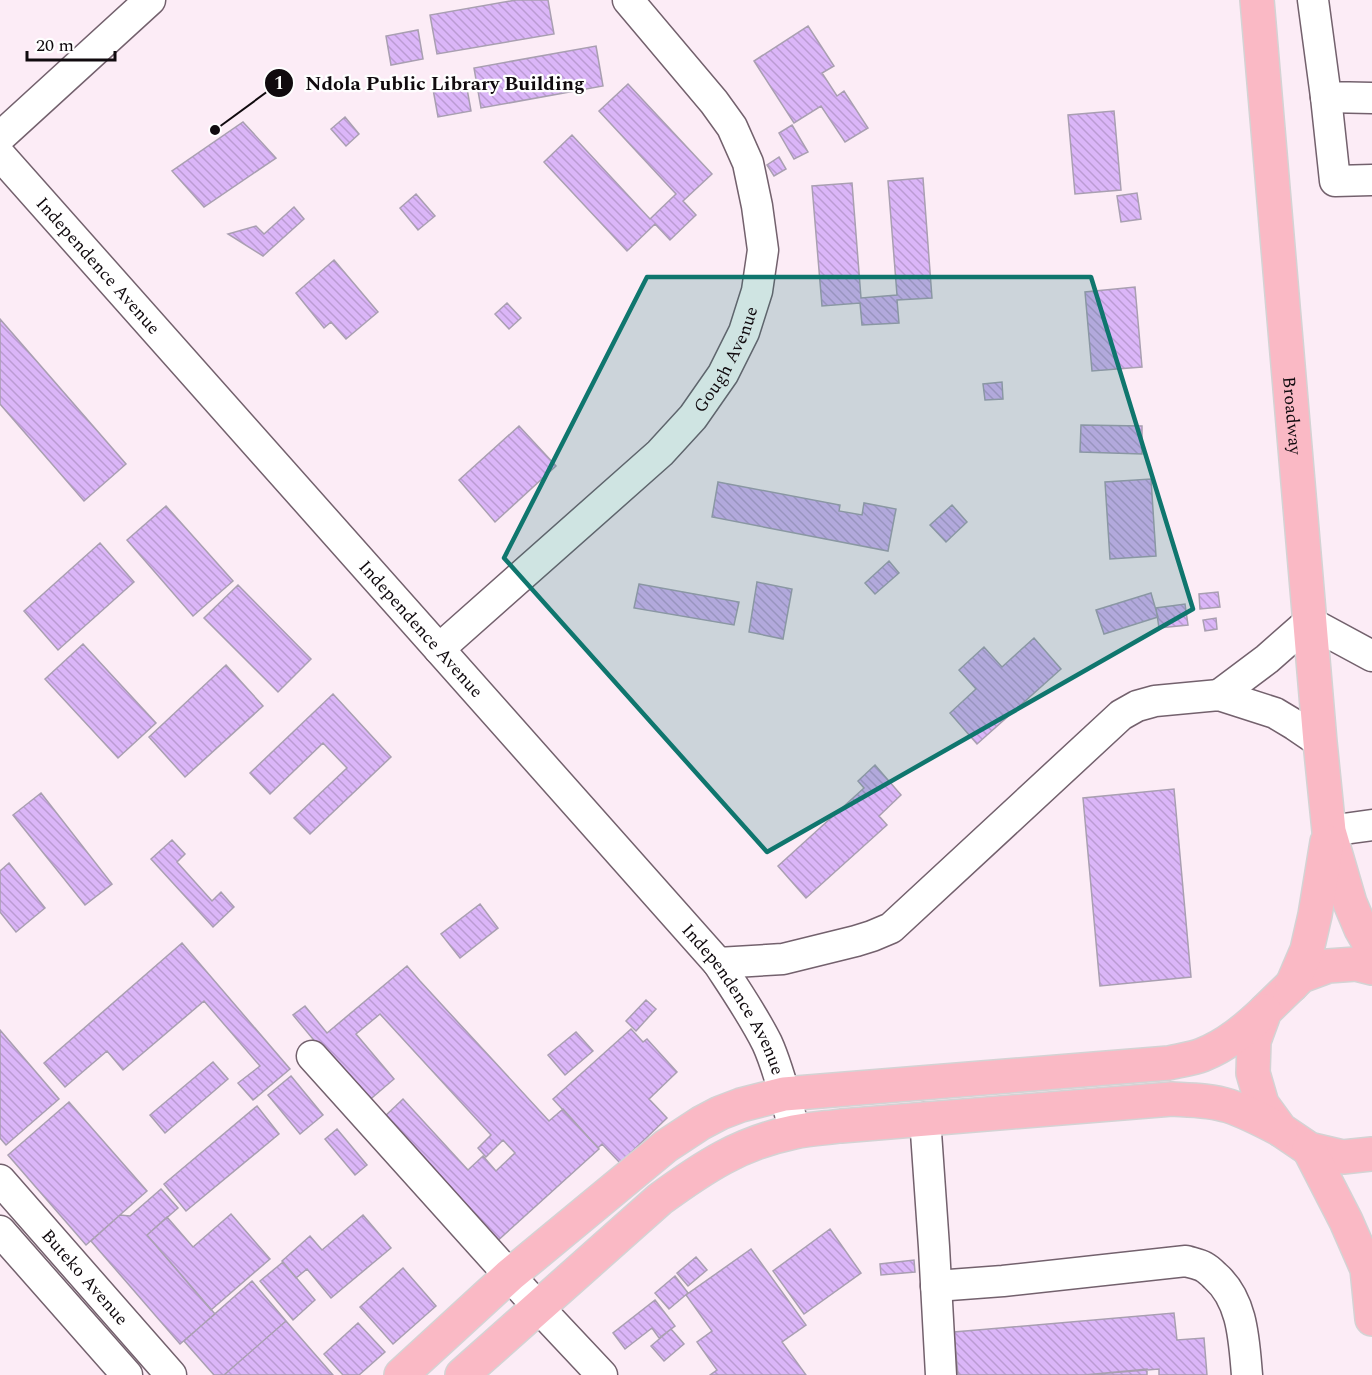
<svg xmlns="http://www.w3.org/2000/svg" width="1372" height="1375" viewBox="0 0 1372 1375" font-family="Spectral,serif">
<defs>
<pattern id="building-back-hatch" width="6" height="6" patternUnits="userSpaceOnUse" patternTransform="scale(1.5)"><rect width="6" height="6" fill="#dbb6f8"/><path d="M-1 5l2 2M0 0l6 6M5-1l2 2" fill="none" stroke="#bb9bd3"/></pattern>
</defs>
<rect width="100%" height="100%" fill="#fcecf6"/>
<path fill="url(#building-back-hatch)" stroke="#a99fb1" stroke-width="1.5" d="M516,0H548L554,34L437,54L430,15Z
M808,26L834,66L822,73L837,96L844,91L868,128L845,142L821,106L794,123L754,61Z
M418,30L423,59L391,65L386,36Z
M596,46L603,86L481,108L474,68Z
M466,83L471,111L438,117L433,89Z
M628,84L712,174L683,201L696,215L670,240L655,224L627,251L544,162L572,135L650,219L676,194L599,111Z
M1114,111L1121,190L1075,194L1068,115Z
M345,117L359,134L346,146L331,129Z
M243,122L276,158L204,207L172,171Z
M792,125L808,152L794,159L779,133Z
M779,157L786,169L774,176L767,165Z
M923,178L932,298L897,300L899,323L862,325L860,303L822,306L812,186L852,183L861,298L897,295L888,181Z
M1137,193L1141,219L1121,222L1117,196Z
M416,194L435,216L418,230L400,208Z
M294,207L304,219L263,256L228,234L256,226L264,234Z
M334,260L378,312L346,339L331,322L324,328L296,293Z
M1135,287L1142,367L1092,371L1085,292Z
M507,303L521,318L509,329L495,314Z
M0,319L126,464L84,501L0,404Z
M1002,382L1003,399L985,400L983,384Z
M1081,425L1142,426V454L1080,452Z
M519,426L556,466L495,522L459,480Z
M1151,479L1156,556L1110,559L1105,482Z
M718,482L840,505L839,511L862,515L864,503L896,509L888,551L712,517Z
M952,505L967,522L946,542L930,525Z
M166,506L233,581L193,616L127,540Z
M100,543L134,582L58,650L24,611Z
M889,561L899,573L875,594L865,583Z
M757,582L792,589L783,639L749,632Z
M639,584L739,602L734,625L634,608Z
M238,585L311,659L278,692L204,618Z
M1218,592L1220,607L1200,609L1199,594Z
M1151,593L1158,617L1104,634L1096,610Z
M1185,604L1188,625L1159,628L1156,608Z
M1216,618L1217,629L1205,631L1203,620Z
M1034,638L1061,669L977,744L950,713L976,689L959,670L984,647L1002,667Z
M83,644L156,723L118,758L45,679Z
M226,665L263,706L185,777L149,737Z
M333,694L391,757L310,834L294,818L347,768L323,743L270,794L250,773Z
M875,765L901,795L879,816L887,825L806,898L778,866L864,788L858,781Z
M1174,789L1191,977L1100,986L1083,798Z
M41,793L112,884L85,905L13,815Z
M172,840L185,854L177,862L212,901L221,892L234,907L213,927L151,859Z
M9,863L45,908L16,932L0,912V871Z
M480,904L498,928L460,958L441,934Z
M182,943L290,1069L253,1100L238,1083L260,1066L204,1001L123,1070L107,1051L65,1087L44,1063Z
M407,966L420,981L549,1121L563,1109L599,1149L494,1244L382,1119L403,1099L468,1170L483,1156L496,1171L515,1153L503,1140L486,1157L478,1148L491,1135L380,1014L356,1034L394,1079L366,1103L293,1015L305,1006L327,1033Z
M646,1000L656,1009L636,1031L626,1021Z
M631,1029L643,1042L647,1039L677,1072L649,1099L667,1118L620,1163L602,1144L598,1148L553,1099Z
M0,1030L59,1099L6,1145L0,1138Z
M576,1032L593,1051L565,1075L548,1055Z
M213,1062L228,1079L165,1133L150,1115Z
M291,1076L323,1115L300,1134L268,1095Z
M69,1102L147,1191L86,1245L8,1155Z
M257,1106L279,1134L186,1211L164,1184Z
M337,1129L367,1165L355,1175L325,1139Z
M161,1189L178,1208L147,1235L215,1314L180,1344L91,1241L120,1215L130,1216Z
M231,1214L270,1259L211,1310L147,1235L167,1217L193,1247Z
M363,1215L391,1248L331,1298L307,1269L296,1278L283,1262L282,1261L310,1236L322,1250Z
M830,1229L861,1273L804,1314L773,1271Z
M751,1249L806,1325L782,1342L806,1375H710L717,1370L697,1342L712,1331L686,1295Z
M696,1257L707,1270L688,1286L677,1273Z
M914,1260L915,1272L881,1275L880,1264Z
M283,1262L315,1300L293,1320L260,1281Z
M403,1268L436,1306L393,1344L360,1307Z
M675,1276L688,1293L669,1309L655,1293Z
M252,1281L286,1321L224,1375H214L184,1341Z
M655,1300L675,1326L659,1338L652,1328L625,1349L613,1333Z
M1174,1313L1177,1340L1204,1338L1207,1375H1159V1369L1084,1375H958L954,1332Z
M286,1321L333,1375H224Z
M358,1323L385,1352L359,1375H343L324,1354Z
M671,1329L684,1344L664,1361L651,1346Z
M1147,1369V1375H1084Z"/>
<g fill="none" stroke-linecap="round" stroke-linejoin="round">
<defs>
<g id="minor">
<path d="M1313,0L1326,97L1372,98"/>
<path d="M1326,97L1335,181L1372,180"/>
<path d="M0,137L150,0"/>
<path id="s1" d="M0,155L718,963C735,989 753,1015 767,1043C779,1069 787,1104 795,1132"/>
<path id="s2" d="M439,649L660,453L693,417L723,374L744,332L757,291L763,250L757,206L748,163L732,127L714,102L628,0"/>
<path d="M1219,695L1267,659L1309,622L1372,656"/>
<path d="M1329,831L1372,825"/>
<path d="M718,963L783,959L856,941L872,936L891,928L1121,715L1137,706L1155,701L1219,695L1275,713L1295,725L1320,742"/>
<path d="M312,1056L538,1307L602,1375"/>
<path d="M925,1118L934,1247L941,1375"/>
<path id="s3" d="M0,1180L171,1375"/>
<path d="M0,1231L127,1375"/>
<path d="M936,1286L1003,1281L1186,1261C1192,1263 1199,1264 1204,1267C1208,1269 1212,1273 1215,1276C1243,1300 1244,1341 1247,1375"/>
</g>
<g id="major">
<path id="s4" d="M1257,0L1320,742L1329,831L1350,903L1361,929L1372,948"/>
<path d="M1372,968L1356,964L1328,966L1301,976L1265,1011L1254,1041L1253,1073L1262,1104L1281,1130L1309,1149L1343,1157L1372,1154"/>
<path d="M1292,985L1307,950L1315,915L1327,842"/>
<path d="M1309,1149L1346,1221L1367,1269L1372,1319"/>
<path d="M401,1375L510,1275L666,1146L701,1123L720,1113L741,1105L784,1094L1169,1063C1180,1060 1192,1059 1202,1055C1227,1045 1246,1029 1265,1011"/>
<path d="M462,1375L660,1199C704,1167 740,1143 794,1132C809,1129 825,1128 841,1126L1172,1099C1191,1100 1211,1100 1229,1106C1247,1112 1264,1121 1281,1130"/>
</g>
</defs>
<use href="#minor" stroke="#73616d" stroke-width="33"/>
<use href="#major" stroke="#d4d3d4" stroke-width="36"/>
<use href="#minor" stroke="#fff" stroke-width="30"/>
<use href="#major" stroke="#fab9c5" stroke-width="33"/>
</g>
<path fill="#0f766e" fill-opacity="0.2" stroke="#0f766e" stroke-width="4.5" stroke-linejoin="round" d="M647,277H1091L1193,609L767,852L504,558Z"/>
<g text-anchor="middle" stroke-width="4.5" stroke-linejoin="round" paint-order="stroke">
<g font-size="18" fill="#100a0e" stroke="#fefefe">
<text dy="6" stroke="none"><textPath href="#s1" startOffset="148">Independence Avenue</textPath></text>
<text dy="6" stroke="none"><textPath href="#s2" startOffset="411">Gough Avenue</textPath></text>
<text dy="6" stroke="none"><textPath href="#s4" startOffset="417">Broadway</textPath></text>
<text dy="6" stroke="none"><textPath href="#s1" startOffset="634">Independence Avenue</textPath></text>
<text dy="6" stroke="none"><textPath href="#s1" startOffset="1120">Independence Avenue</textPath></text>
<text dy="6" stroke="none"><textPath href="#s3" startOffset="129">Buteko Avenue</textPath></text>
</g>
</g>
<path fill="none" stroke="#100a0e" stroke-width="2" d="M215 130L279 83"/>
<g fill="#100a0e" stroke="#fefefe" stroke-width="2">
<circle cx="215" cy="130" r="6"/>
<circle cx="279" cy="83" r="15"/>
</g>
<g font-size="18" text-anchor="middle" font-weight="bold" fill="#fff">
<text x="279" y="89">1</text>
</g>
<g font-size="20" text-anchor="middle" font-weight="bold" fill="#100a0e" stroke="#fefefe" stroke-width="4.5" stroke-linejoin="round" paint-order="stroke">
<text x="445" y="90">Ndola Public Library Building</text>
</g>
<path d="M27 51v9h88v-9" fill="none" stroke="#100a0e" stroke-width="3"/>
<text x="36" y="51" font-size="18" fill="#100a0e" stroke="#fefefe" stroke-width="4.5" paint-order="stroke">20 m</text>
</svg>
